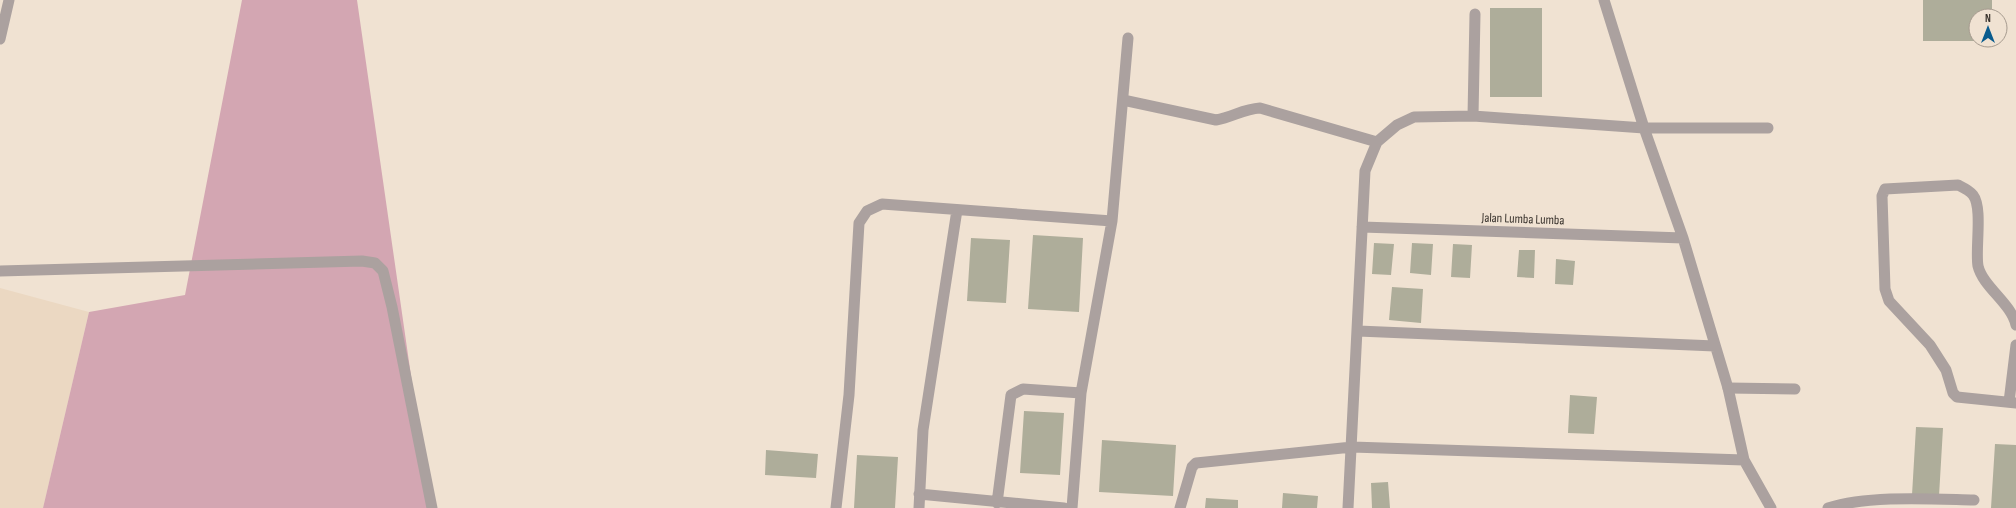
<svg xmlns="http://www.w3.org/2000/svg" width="2016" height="508" viewBox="0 0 2016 508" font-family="'Sofia Sans Condensed',sans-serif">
<rect width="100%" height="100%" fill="#f0e2d2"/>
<path fill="#ebd8c2" d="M0,288L89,312L43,508H0Z"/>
<path fill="#d3a6b2" d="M242,0H357L430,508H43L89,312L185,295Z"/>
<path fill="#aead9a" d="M1923,0H1992V16H1976V41H1923Z
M1490,8H1542V97H1490Z
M1033,235L1083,238L1079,312L1028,309Z
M971,238L1010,240L1006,303L967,301Z
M1374,243L1394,244L1391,275L1372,274Z
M1412,243L1433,244L1431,275L1410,273Z
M1453,244L1472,245L1470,278L1451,277Z
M1519,250H1535L1534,278L1517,277Z
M1556,259L1575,261L1573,285L1555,284Z
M1392,287L1423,289L1421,323L1389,320Z
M1570,395L1597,397L1594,434L1568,433Z
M1024,411L1064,413L1060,475L1020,473Z
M1916,427L1943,428L1939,496L1912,495Z
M1102,440L1176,445L1173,496L1099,492Z
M1995,444L2016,445V508H1991Z
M766,450L818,454L816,478L765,475Z
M857,455L898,457L895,508H854Z
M1388,482L1390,508H1372L1371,483Z
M1283,493L1318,496L1317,508H1282Z
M1206,498L1238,500V508H1205Z"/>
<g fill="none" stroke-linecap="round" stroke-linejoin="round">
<path stroke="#aba19f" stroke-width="11" d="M1728,388L1795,389"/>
<path stroke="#aba19f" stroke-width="11" d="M1604,0L1644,128L1683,238L1728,388L1744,460L1771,508
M0,39L9,0
M1123,100L1216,120C1233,117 1243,109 1260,108L1377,142
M1473,116L1475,14
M1362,227L1683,238
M0,271L362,261L375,263L383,271L392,307L432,508
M2016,325C2011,303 1983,287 1978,266C1975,249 1983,208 1973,195C1969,190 1964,188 1958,185L1885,189L1882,196L1885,289L1889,301L1930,345L1946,370L1953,393L1957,397L2016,403
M1358,331L1715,346
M2009,402L2016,345
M919,494L1064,508
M997,503L1011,395L1023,389L1081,393
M836,508L849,395L859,223L867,211L882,204L1112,221
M919,508L923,430L957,210
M1072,508L1081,393L1112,221L1128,38
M1180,508L1192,467L1196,463L1352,447L1744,460
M1348,508L1365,171L1377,142L1397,125L1414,117L1473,116L1644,128H1768
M1828,508C1869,495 1931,499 1974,500"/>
</g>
<g text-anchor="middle" stroke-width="3.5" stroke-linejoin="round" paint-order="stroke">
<g font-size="13" fill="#37312b" stroke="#f0e2d2">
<text transform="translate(1523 218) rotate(2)" y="5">Jalan Lumba Lumba</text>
</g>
</g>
<g transform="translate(1988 28)"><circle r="19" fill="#f0e2d2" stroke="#a69b8f"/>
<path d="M0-3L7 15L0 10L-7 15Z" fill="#095b8d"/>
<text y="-6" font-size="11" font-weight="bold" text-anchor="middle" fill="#37312b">N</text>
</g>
</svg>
